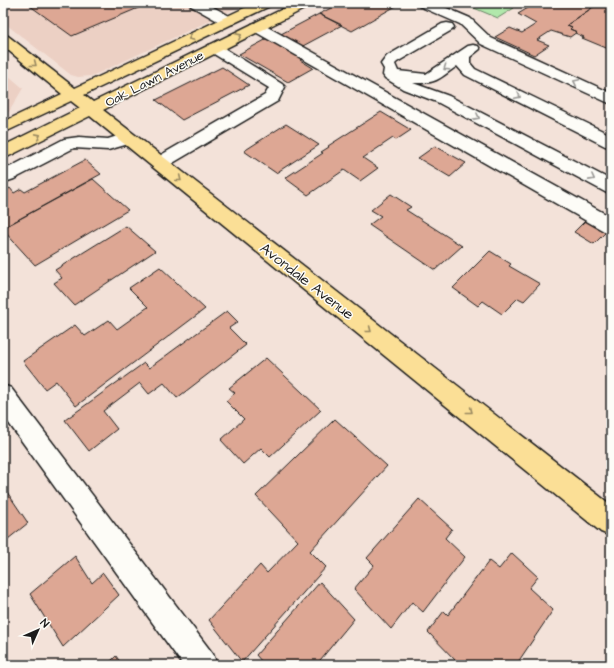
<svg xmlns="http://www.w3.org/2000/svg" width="614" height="668" viewBox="0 0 614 668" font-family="'Architects Daughter',sans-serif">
<rect width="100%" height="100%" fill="#f3e2d9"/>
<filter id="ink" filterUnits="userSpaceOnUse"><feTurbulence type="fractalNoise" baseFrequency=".025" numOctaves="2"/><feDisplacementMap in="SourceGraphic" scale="8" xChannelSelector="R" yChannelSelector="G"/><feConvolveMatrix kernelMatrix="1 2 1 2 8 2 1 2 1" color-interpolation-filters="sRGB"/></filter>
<g filter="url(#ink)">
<path fill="#ecd0c4" d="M3,3H247L101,72L91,76L78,77L71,75L3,22Z
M3,71L23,88L9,112L3,115Z"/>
<path fill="#b1e8ab" stroke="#668264" d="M462,3H503L514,8L498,18Z"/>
<path fill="#dda794" stroke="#1c1c1c" d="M26,3H150L72,36Z
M341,3H389L396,6L352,31L319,14Z
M516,3H599L567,25L572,27L570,29L577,32L570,37L551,31L537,40L549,45L534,55L495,37L510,28L522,33L536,24L518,14L528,8Z
M599,3H611V50L582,38L584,37L575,33L577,32L570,29L572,27L567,25Z
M319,14L342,25L301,47L279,35Z
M267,39L303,58L300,60L313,68L288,82L239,54Z
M222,67L249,85L182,120L156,100Z
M381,112L411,130L396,140L393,138L363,158L378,168L360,181L344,170L308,195L285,178L323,153L321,152L329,147L328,146Z
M286,124L319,145L276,173L244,151Z
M435,146L466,163L450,177L418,158Z
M85,160L101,174L3,228V192L10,188L14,193L21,189L25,192Z
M93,179L128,210L35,265L3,230V228Z
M391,194L411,207L406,210L462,246L435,270L369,225L381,216L371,210Z
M587,219L607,231L594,244L574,232Z
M126,226L155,251L74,305L54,283L62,278L55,270Z
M490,251L511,264L509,266L540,284L524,301L518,298L502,314L483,301L478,306L453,288Z
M160,267L205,309L76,406L56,381L45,389L23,361L75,325L85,336L109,320L117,329L148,307L129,288Z
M227,311L238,322L229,328L246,345L177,398L164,383L149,394L140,383L103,411L117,429L89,451L65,420L144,363L149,368Z
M266,358L321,410L270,457L261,448L243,464L221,440L244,419L226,401L235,393L229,388Z
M335,419L387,466L310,551L326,567L242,662L209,620L260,565L267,573L298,541L256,496Z
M3,486L28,523L3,543Z
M419,499L452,529L445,538L465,557L423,612L412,602L391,629L354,589L374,565L367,558Z
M512,553L538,577L529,588L553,610L516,665H454L457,662L428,632L444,611L448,615L489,561L499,569Z
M75,556L92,583L103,573L119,595L63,647L30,594Z
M320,582L354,619L316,665H259L262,662L256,655Z
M116,656L122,665H107Z"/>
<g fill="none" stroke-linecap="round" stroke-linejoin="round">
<defs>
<path id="minor" d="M189,3H206L233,18L235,21L233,24H223L191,6Z
M417,3H435L470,18L491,38L611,93V104L481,44L460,24L419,6Z
M257,23L262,24L611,217V233L604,231L252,30L250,27L252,24Z
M447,23L452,24L454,27L452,30L397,62L395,64L398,71L426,74L468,46L473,45L478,46L480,49L470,57V63L475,69L611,135V147L605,146L465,75L457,66C438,79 437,84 413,83L449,96L611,180V194L605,192L437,102L403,89L385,78L383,75L384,69L381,64L387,56L442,24Z
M214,44L219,45L282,84L285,87L278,101L166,167L160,169L154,167L151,163L154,159L265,95L269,88L209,51L207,48L209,45Z
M127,133L133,134L135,138L133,142L125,145L108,150L74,148L14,179L8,181L3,180V164L10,167L64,139L79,137L108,139Z
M3,385L11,388L213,654L217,665H183L3,415Z"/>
<path id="major" d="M255,3H272L270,6L84,95L93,102L295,3H312L310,6L103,110L611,505V536L601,532L90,116L3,159V146L80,108L71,101L3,133V122L62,94L3,46V35L8,36L75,88Z"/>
</defs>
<use href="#minor" stroke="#1c1c1c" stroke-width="3"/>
<use href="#major" stroke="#1c1c1c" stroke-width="3"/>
<use href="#minor" fill="#fdfcf7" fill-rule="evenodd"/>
<use href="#major" fill="#fbdf96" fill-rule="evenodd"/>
</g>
<defs><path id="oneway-chevron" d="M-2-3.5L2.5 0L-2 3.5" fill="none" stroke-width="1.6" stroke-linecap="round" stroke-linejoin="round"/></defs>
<g stroke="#97875f">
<use href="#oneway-chevron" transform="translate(239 36) rotate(-26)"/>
<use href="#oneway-chevron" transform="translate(191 38) rotate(155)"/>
<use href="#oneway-chevron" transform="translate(34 64) rotate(38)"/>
<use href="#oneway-chevron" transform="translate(38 136) rotate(-26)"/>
<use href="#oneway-chevron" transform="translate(179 179) rotate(39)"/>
<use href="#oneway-chevron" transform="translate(369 330) rotate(38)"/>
<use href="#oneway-chevron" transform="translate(470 411) rotate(38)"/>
</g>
<g stroke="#989794">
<use href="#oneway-chevron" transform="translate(446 68) rotate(146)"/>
<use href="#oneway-chevron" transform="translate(576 82) rotate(-155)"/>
<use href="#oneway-chevron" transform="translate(518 96) rotate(26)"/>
<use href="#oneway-chevron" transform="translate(477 117) rotate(28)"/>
<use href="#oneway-chevron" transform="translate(592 178) rotate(28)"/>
</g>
</g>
<g text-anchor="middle" stroke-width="3" stroke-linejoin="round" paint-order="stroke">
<g font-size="13" fill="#1c1c1c" stroke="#fdfcf7">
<text transform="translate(154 78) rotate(-27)" y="5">Oak Lawn Avenue</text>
</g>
<g font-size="15" fill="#1c1c1c" stroke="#fdfcf7">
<text transform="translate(307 281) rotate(38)" y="5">Avondale Avenue</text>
</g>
</g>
<rect width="614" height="668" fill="none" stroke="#fdfcf7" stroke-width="16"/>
<rect x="8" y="8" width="598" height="652" fill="none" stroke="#1c1c1c" stroke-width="1.5" filter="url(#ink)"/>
<g transform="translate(38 630) rotate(45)" stroke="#fdfcf7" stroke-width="3" paint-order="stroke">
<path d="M0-3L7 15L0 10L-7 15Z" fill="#1c1c1c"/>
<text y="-6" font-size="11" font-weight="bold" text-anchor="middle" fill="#1c1c1c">N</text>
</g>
</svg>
